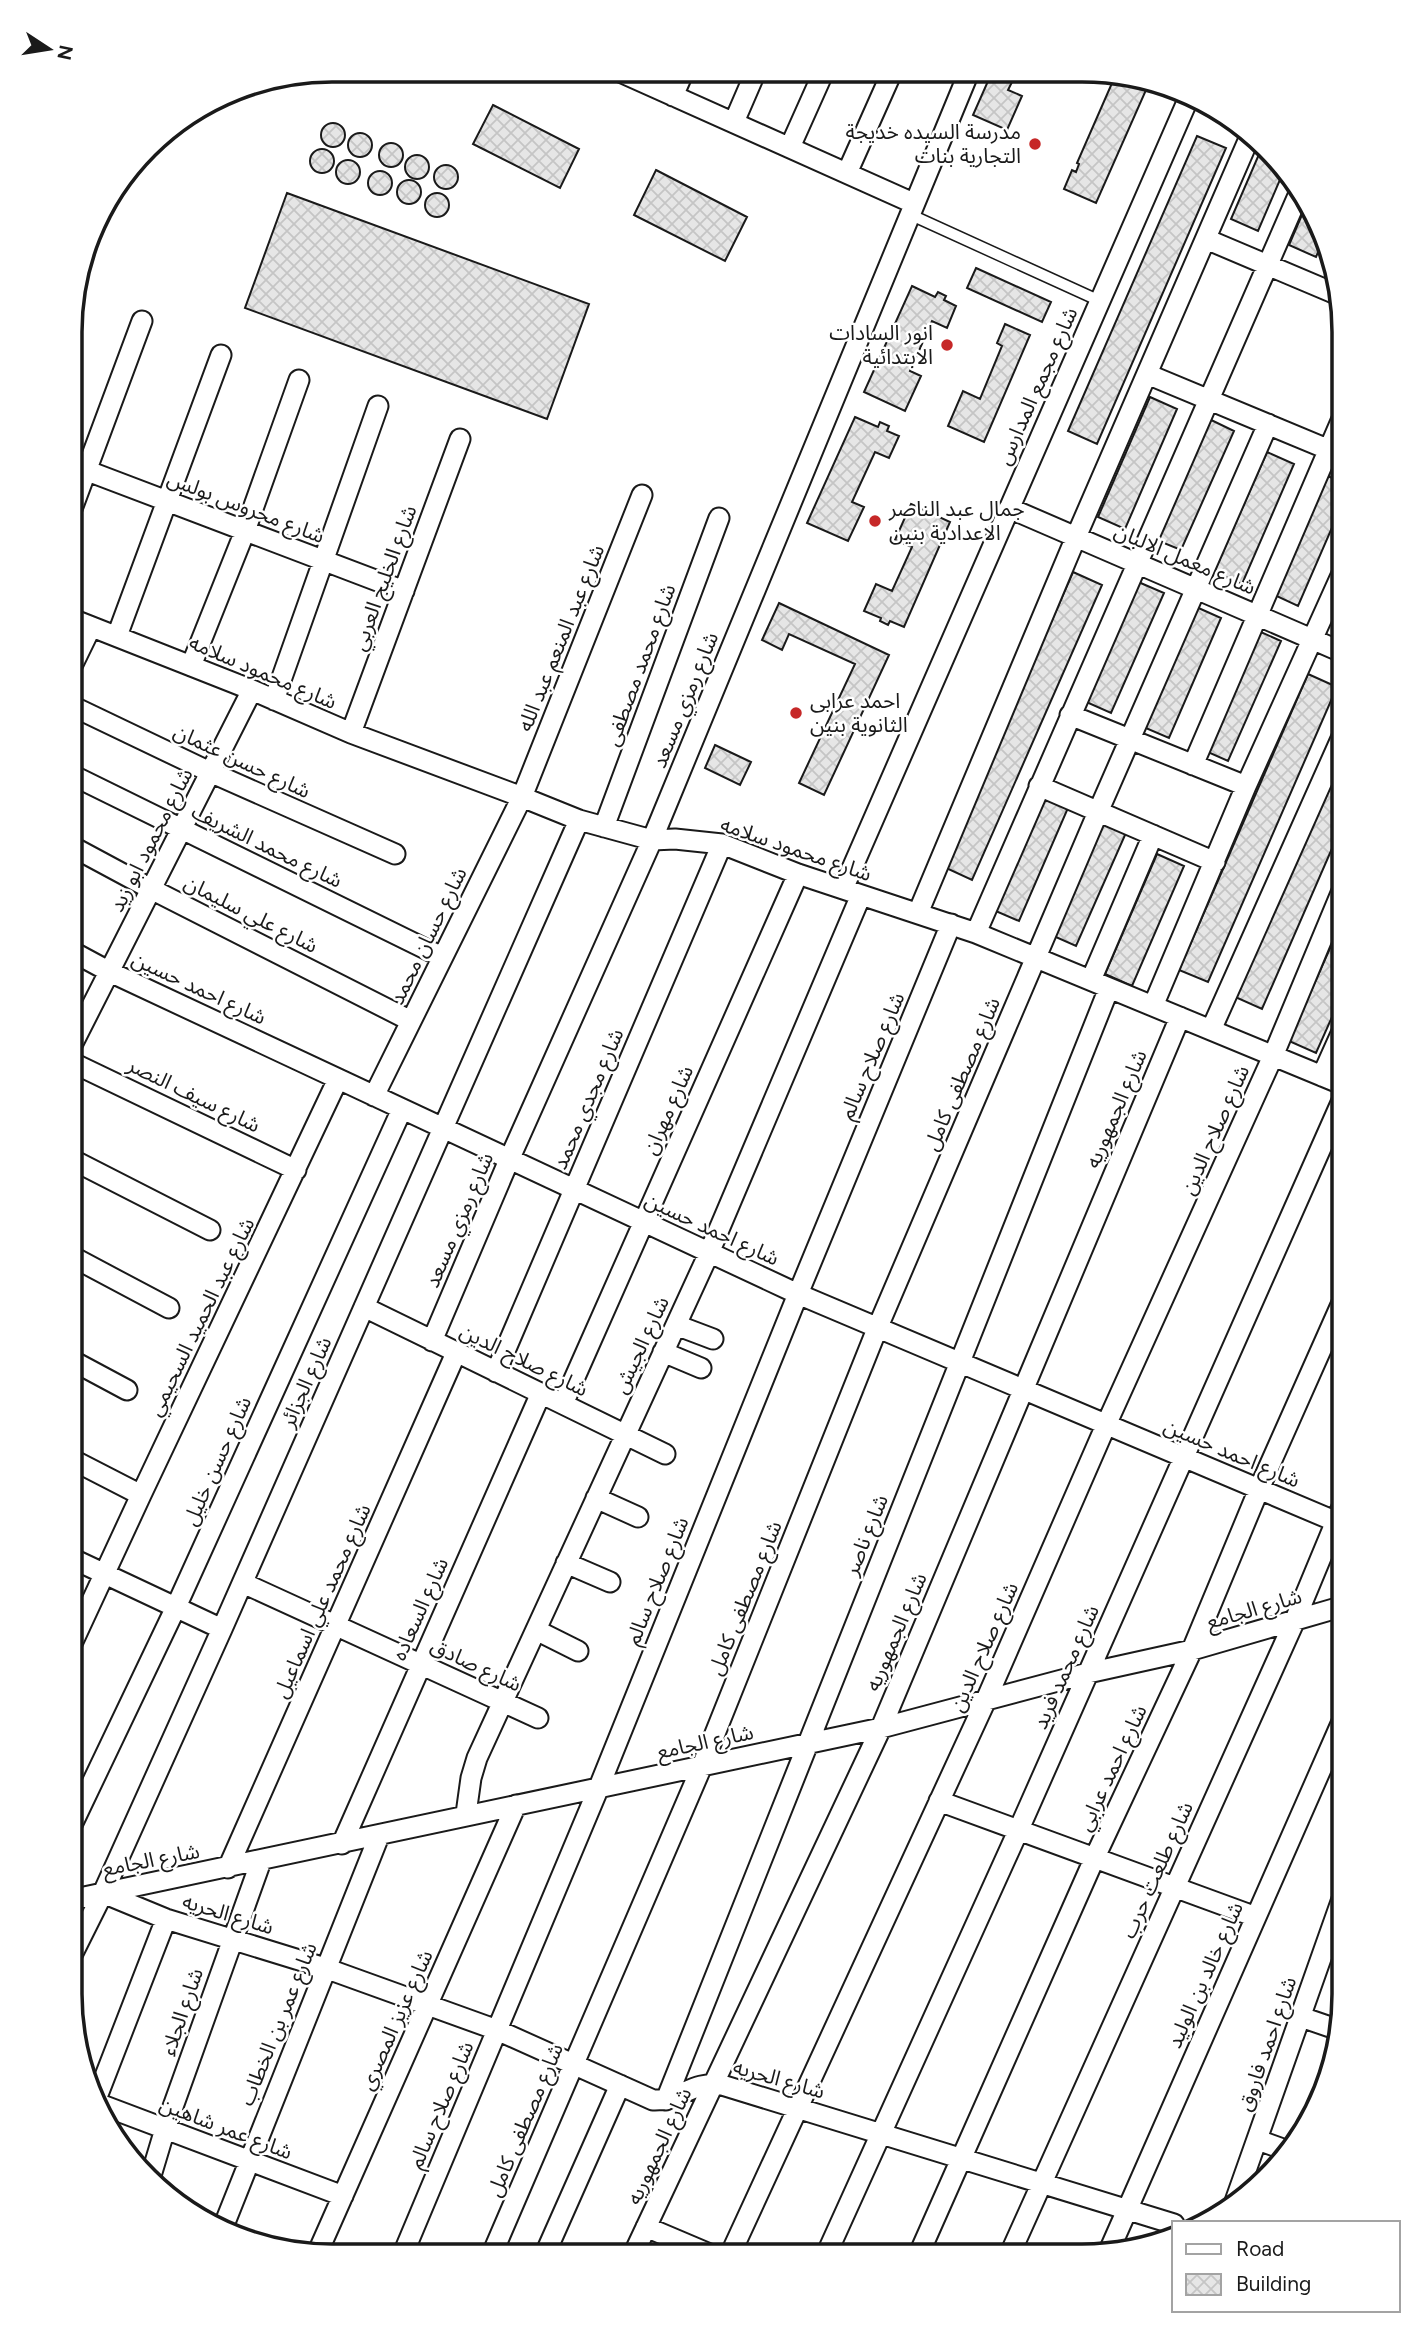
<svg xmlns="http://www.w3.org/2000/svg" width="1414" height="2326" viewBox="0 0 1414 2326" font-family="Figtree,'Noto Sans Arabic',sans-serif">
<defs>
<pattern id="building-cross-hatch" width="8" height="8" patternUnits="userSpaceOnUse" patternTransform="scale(1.75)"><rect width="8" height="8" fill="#e6e6e6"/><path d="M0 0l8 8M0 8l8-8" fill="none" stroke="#c5c5c5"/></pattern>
</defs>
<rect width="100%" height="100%" fill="#fff"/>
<path fill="url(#building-cross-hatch)" stroke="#1a1a1a" stroke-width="2" d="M992,72H1017L1008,90L1022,96L1007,130L973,115Z
M1113,72L1150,81L1096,203L1064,189L1072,170L1076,172L1079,164L1077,163L1116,74Z
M493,105L579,149L560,188L473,144Z
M321 135a12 12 0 1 1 24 0a12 12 0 1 1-24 0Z
M348 145a12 12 0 1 1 24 0a12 12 0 1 1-24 0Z
M1197,136L1226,148L1097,444L1068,431Z
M379 155a12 12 0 1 1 24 0a12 12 0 1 1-24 0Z
M1263,145L1285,168L1258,231L1231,219Z
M310 161a12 12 0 1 1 24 0a12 12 0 1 1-24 0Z
M405 167a12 12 0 1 1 24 0a12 12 0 1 1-24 0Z
M336 172a12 12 0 1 1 24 0a12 12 0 1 1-24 0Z
M434 177a12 12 0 1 1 24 0a12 12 0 1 1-24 0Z
M656,170L747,217L725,261L634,215Z
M368 183a12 12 0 1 1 24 0a12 12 0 1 1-24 0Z
M397 192a12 12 0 1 1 24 0a12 12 0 1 1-24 0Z
M287,193L589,304L547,419L245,308Z
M425 205a12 12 0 1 1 24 0a12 12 0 1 1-24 0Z
M1307,203L1325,236L1316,257L1289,245Z
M976,268L1051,302L1042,322L967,288Z
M912,286L935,297L938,292L946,296L944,300L956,306L947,328L932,321L910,371L921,376L905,411L864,392Z
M1005,324L1030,335L984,442L948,426L963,391L980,399L1002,346L997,343Z
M1150,397L1177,409L1125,529L1098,517Z
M855,417L878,427L880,422L889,426L887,431L899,436L889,458L875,452L852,502L864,507L848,541L807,523Z
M1207,418L1234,431L1181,550L1154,539Z
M1267,452L1294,464L1242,584L1214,572Z
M1323,474L1344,483V500L1298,606L1270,593Z
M911,504L950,522L904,627L890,621L888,625L880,621L881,618L864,611L876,584L892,591L912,547L895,540Z
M1073,572L1102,585L972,880L944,867Z
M1136,581L1164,593L1111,713L1084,701Z
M779,603L889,655L824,795L799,783L855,664L789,634L782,650L762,640Z
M1194,606L1221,618L1169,738L1141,726Z
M1254,629L1281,641L1228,761L1201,749Z
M1308,674L1337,687L1208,982L1179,970Z
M1344,743V821L1262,1009L1233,996Z
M715,745L751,762L740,785L705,768Z
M1044,789L1071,801L1019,921L991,909Z
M1102,814L1129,826L1076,946L1049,934Z
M1157,854L1184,866L1132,986L1105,974Z
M1342,921L1344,922V990L1316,1053L1289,1041Z"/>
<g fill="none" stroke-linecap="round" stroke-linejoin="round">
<defs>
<path id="service" d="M909,214L1100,301"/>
<path id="minor" d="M618,71L913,203
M673,96L684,71
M734,122L756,71
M790,147L824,71
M847,173L892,72
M1206,239L1336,294
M1147,374L1344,456
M72,465L404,591
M1009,508L1344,653
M72,509L142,321
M72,619L252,690L351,733L522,797L579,820L652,840L675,839L722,844L798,874L976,933L1344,1085
M117,636L221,355
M72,666L91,627
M191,666L245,531L299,380
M274,700L378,406
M72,706L210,772L395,854
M1070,715L1246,786
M351,733L460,439
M1193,765L1344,414
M72,775L442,957
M1039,786L1215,862
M604,827L719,518
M71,846L151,889L411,1021
M843,889L1190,95
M918,913L1076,537L1251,134
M976,933L1300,191
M71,951L110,972L798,1294L1344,1525
M1091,980L1153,835
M1153,1006L1246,786L1344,569
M1211,1030L1344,732
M71,1047L252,690
M71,1062L296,1170
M1322,1076L1344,1027
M374,1096L522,797L642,495
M71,1159L210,1230
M71,1256L169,1308
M364,1307L665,1454
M676,1325L713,1339
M432,1341L509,1160L652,840L969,72
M663,1352L701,1368
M71,1360L127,1390
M496,1372L722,844
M563,1404L798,874
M71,1459L141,1495
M596,1498L638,1517
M71,1558L222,1629
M566,1563L610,1582
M243,1583L538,1718
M536,1630L578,1651
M70,1648L141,1495L338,1079
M939,1801L1256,1917
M466,1814L471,1778L477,1758L709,1253L861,895
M70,1829L176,1607L402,1109
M342,1844L541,1393
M228,1868L456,1353
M103,1893L166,1919L325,1968L497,2030L653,2100C681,2101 691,2081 722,2085L1174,2224
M70,1900L881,1728L1088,1673L1192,1650L1344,1606
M70,1959L103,1893L222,1629L579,820
M1301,2017L1339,2030
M666,2100L1109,988
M94,2102L343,2196
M95,2102L166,1919
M1258,2140L1291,2152
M150,2179L165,2129L261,1861
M1233,2207L1343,1896
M646,2227L712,2255
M222,2230L379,1836
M1109,2251L1344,1717
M317,2254L516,1805
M403,2254L599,1787L798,1294L951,924
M492,2254L702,1766L877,1329L1098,812L1268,424
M545,2254L620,2085
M633,2255L881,1728L1180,1017
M730,2255L986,1700L1106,1425L1273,1056L1344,886
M826,2255L1019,1829L1344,1096
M918,2256L1095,1857L1192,1650L1259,1489L1344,1298
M1009,2256L1295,1620L1344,1502"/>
</defs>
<use href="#service" stroke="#1a1a1a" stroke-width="13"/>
<use href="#minor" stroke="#1a1a1a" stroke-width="23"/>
<use href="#service" stroke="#fff" stroke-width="10"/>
<use href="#minor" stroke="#fff" stroke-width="19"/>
</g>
<g fill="#c62828" stroke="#fff" stroke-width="2.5">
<circle cx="1035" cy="144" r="7"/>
<circle cx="947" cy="345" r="7"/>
<circle cx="875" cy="521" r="7"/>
<circle cx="796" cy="713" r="7"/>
</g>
<g text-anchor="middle" stroke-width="5" stroke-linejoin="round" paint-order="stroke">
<g font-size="21" fill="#1a1a1a" stroke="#fff" text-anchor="end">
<text x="1021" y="139">مدرسة السيده خديجة<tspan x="1021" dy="24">التجارية بنات</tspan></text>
<text x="933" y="340">انور السادات<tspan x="933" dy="24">الابتدائية</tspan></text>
<text x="889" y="516" text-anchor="start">جمال عبد الناصر<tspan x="889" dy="24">الاعدادية بنين</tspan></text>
<text x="810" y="708" text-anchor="start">احمد عرابى<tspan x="810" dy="24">الثانوية بنين</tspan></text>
</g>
<g font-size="21" fill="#1a1a1a" stroke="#fff">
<text transform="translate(1037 386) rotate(-66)" y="7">شارع مجمع المدارس</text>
<text transform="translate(246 507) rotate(21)" y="7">شارع محروس بولس</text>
<text transform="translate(1185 559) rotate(23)" y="7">شارع معمل الالبان</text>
<text transform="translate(384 578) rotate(-70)" y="7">شارع الخليج العربي</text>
<text transform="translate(561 638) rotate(-68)" y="7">شارع عبد المنعم عبد الله</text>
<text transform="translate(640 665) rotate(-70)" y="7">شارع محمد مصطفى</text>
<text transform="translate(263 672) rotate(23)" y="7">شارع محمود سلامه</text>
<text transform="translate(685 700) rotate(-68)" y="7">شارع رمزي مسعد</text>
<text transform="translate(242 761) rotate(25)" y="7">شارع حسن عثمان</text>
<text transform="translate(151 840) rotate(-63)" y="7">شارع محمود ابو زيد</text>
<text transform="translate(267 846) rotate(26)" y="7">شارع محمد الشريف</text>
<text transform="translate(796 849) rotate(19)" y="7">شارع محمود سلامه</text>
<text transform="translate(251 914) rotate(27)" y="7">شارع علي سليمان</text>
<text transform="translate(428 936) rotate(-64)" y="7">شارع حسان محمد</text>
<text transform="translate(199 988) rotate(25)" y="7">شارع احمد حسين</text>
<text transform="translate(872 1056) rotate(-67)" y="7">شارع صلاح سالم</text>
<text transform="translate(962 1074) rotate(-67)" y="7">شارع مصطفى كامل</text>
<text transform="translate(194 1095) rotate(26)" y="7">شارع سيف النصر</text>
<text transform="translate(588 1099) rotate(-67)" y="7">شارع مجدي محمد</text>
<text transform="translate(1116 1109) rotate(-67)" y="7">شارع الجمهوريه</text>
<text transform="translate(668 1110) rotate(-66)" y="7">شارع مهران</text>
<text transform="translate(1215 1130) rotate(-66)" y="7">شارع صلاح الدين</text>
<text transform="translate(459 1220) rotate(-67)" y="7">شارع رمزي مسعد</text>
<text transform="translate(712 1229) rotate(25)" y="7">شارع احمد حسين</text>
<text transform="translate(201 1317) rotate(-64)" y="7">شارع عبد الحميد السحيمي</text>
<text transform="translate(641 1345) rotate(-65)" y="7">شارع الجيش</text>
<text transform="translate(524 1360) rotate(26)" y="7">شارع صلاح الدين</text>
<text transform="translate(306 1382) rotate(-66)" y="7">شارع الجزائر</text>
<text transform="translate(1232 1453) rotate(23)" y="7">شارع احمد حسين</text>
<text transform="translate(217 1461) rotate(-66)" y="7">شارع حسن خليل</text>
<text transform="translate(866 1535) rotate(-68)" y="7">شارع ناصر</text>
<text transform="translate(657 1581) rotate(-68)" y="7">شارع صلاح سالم</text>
<text transform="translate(745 1598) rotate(-68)" y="7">شارع مصطفى كامل</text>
<text transform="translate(322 1601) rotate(-66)" y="7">شارع محمد علي اسماعيل</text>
<text transform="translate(420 1609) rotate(-66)" y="7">شارع السعاده</text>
<text transform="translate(1254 1609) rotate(-16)" y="7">شارع الجامع</text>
<text transform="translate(896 1632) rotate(-67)" y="7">شارع الجمهوريه</text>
<text transform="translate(984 1647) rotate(-66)" y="7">شارع صلاح الدين</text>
<text transform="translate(476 1665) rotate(25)" y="7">شارع صادق</text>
<text transform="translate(1066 1667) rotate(-66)" y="7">شارع محمد فريد</text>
<text transform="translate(705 1742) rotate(-12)" y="7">شارع الجامع</text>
<text transform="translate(1112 1768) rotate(-65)" y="7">شارع احمد عرابي</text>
<text transform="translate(151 1860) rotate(-11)" y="7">شارع الجامع</text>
<text transform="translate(1157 1870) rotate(-66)" y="7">شارع طلعت حرب</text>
<text transform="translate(228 1914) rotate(17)" y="7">شارع الحريه</text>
<text transform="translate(1205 1975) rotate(-66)" y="7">شارع خالد بن الوليد</text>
<text transform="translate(182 2012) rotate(-71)" y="7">شارع الجلاء</text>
<text transform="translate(396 2020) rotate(-66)" y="7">شارع عزيز المصري</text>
<text transform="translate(278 2024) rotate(-68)" y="7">شارع عمر بن الخطاب</text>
<text transform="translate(1267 2044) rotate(-71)" y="7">شارع احمد فاروق</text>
<text transform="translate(779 2079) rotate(16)" y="7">شارع الحريه</text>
<text transform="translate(441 2105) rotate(-67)" y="7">شارع صلاح سالم</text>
<text transform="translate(525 2120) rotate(-67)" y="7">شارع مصطفى كامل</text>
<text transform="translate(226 2128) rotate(21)" y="7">شارع عمر شاهين</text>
<text transform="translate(659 2146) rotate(-65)" y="7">شارع الجمهوريه</text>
</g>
</g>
<path d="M0 0H1414V2326H0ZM332 82H1082A250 250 0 0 1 1332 332V1994A250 250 0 0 1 1082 2244H332A250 250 0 0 1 82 1994V332A250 250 0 0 1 332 82Z" fill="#fff" fill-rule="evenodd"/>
<path fill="none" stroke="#1a1a1a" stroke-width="3.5" d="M332 82H1082A250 250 0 0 1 1332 332V1994A250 250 0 0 1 1082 2244H332A250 250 0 0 1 82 1994V332A250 250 0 0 1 332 82Z"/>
<rect x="1172" y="2221" width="228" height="91" fill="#ffffff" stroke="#a3a3a3" stroke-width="2"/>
<rect x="1186" y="2244" width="35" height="10" fill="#ffffff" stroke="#a3a3a3" stroke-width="2"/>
<text x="1236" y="2256" font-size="21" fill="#1a1a1a">Road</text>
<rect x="1186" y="2274" width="35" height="21" fill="url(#building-cross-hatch)" stroke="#a3a3a3" stroke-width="2"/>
<text x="1236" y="2291" font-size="21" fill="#1a1a1a">Building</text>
<g transform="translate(49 49) rotate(102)" stroke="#ffffff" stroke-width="5" paint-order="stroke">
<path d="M0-5L12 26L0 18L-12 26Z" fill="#1a1a1a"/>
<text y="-10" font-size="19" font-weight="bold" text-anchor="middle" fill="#1a1a1a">N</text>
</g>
</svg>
